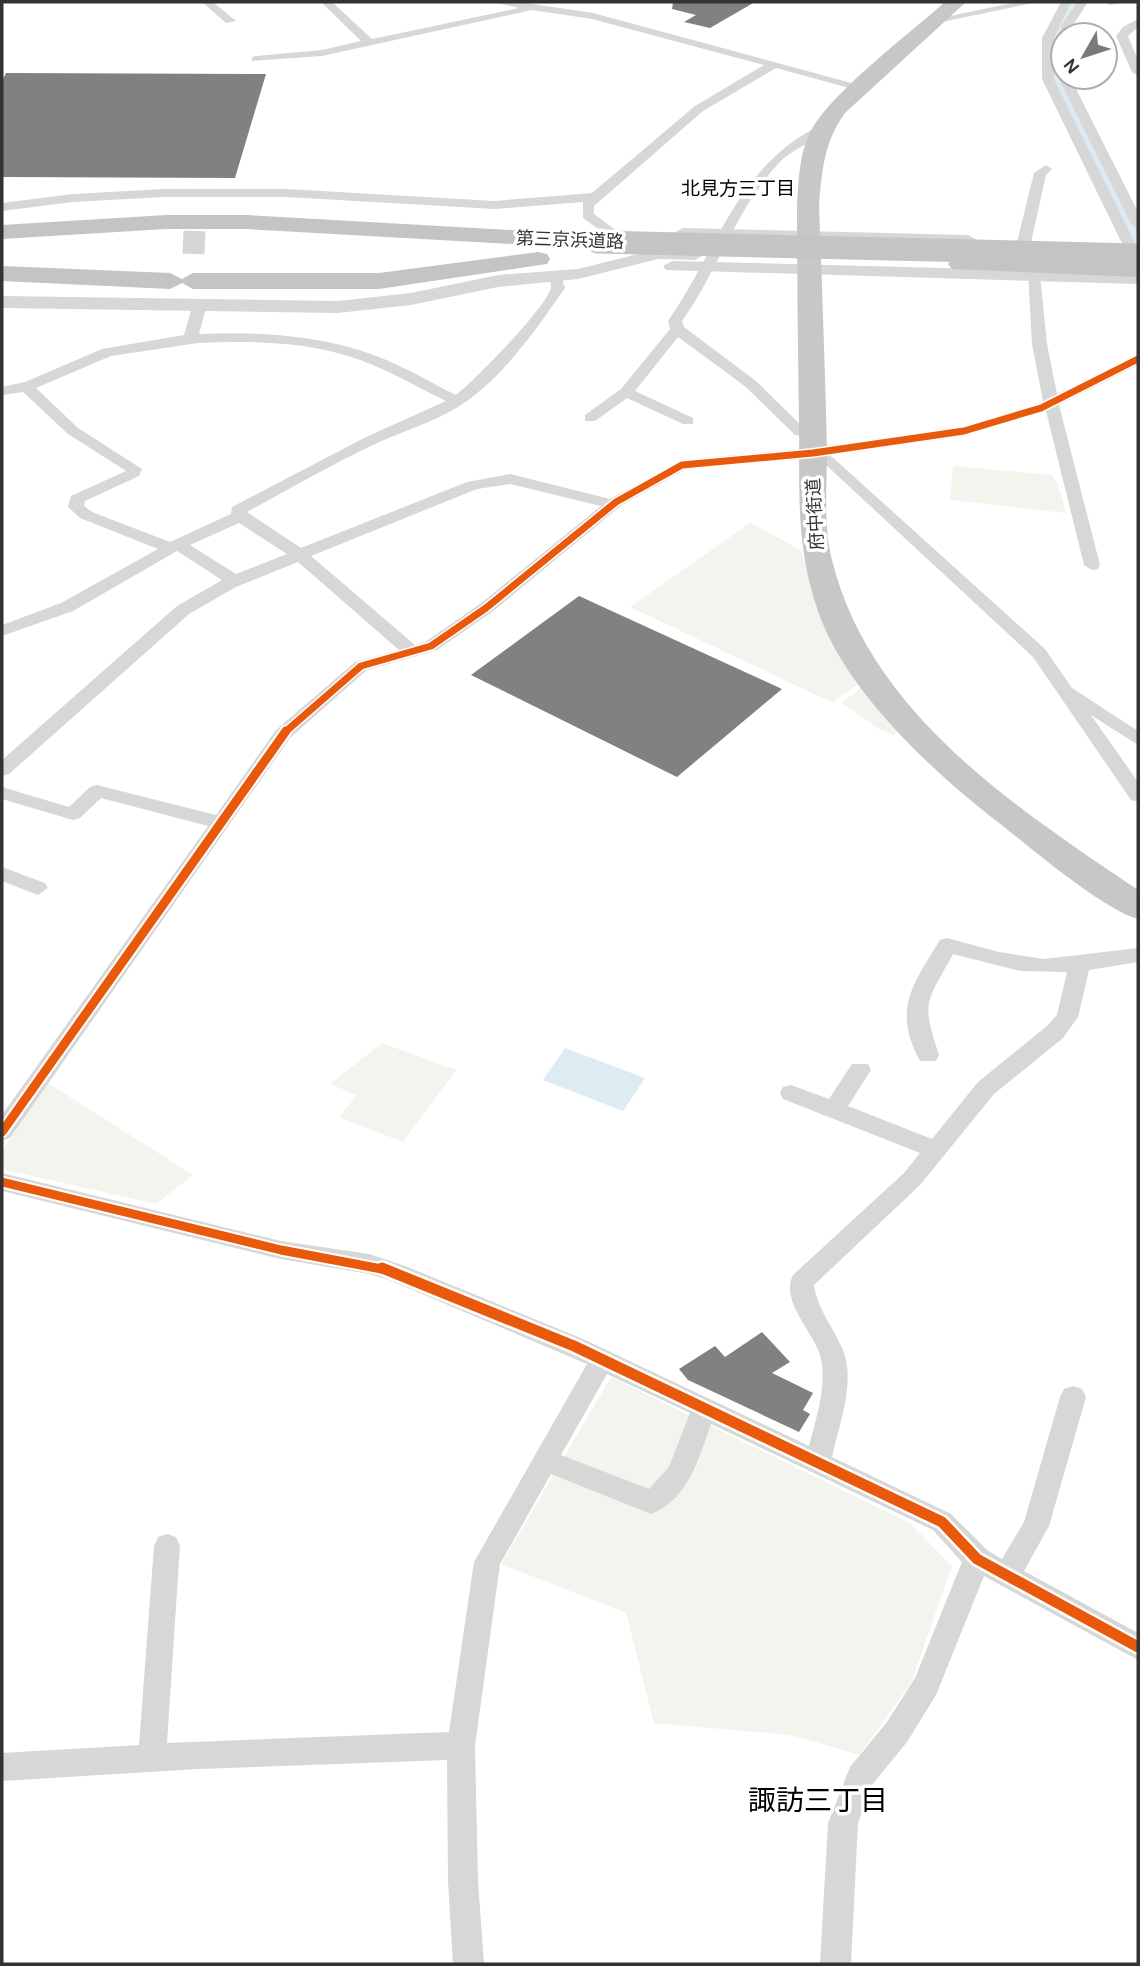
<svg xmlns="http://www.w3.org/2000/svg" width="1140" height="1966" viewBox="0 0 1140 1966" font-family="Karla,'Noto Sans JP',sans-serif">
<rect width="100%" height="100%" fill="#fff"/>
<path fill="#f1f5ed" d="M953,466L1052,475L1059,487L1066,513L950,500Z
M750,523L801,550L811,583L860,682L833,703L630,607Z
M864,685L895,727L897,732L893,735L879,729L842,703Z
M382,1043L456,1070L403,1142L339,1117L357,1095L330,1084Z
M48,1083L193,1175L156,1204L2,1169V1151Z
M611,1377L910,1523L952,1566L911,1683L859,1755L791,1735L654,1723L626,1613L501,1564Z"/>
<path fill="#ddebf3" d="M565,1048L645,1078L623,1111L543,1080Z"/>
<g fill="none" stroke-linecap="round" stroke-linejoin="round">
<path fill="#ddebf3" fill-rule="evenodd" d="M1063,2H1085L1068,35H1063V77H1068L1138,214V247L1129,245L1125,239L1044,77L1045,37Z"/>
</g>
<path fill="#818181" d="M673,2H755L710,28L684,22L696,15L672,9Z
M6,73L266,74L235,178L2,177V81Z
M579,596L782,689L677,777L471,675Z
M762,1332L790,1362L772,1373L813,1393L803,1410L810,1414L799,1432L688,1380L679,1369L715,1346L725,1357Z"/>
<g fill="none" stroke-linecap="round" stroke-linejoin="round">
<path stroke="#d6d6d6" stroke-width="23" stroke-dasharray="23 11" stroke-linecap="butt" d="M183,242L205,243"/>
<path fill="#d7d7d7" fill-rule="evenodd" d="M202,2H213L236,21L226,23Z
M321,2H332L372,39L519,8L493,2H519L593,13L866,87L860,91L776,68L703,111L594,206V214L636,245L638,248L631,252L583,218V202L494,209L287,197H163L73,202L2,211V203L73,194L163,189H287L494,201L592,193L695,106L764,65L592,19L532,10L322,56L252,61V57L256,56L322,50L361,41Z
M1017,2H1038L937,23L931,20Z
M1061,2H1071L1054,38V79L1138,249V266L1131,262L1042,79V38Z
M1078,2H1088L1073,25L1071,35L1061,37V25Z
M1105,2H1130L1110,5Z
M1138,19V27L1128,36L1138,60V76L1132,72L1116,36L1123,27Z
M1063,44V71L1057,68V47Z
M1063,74V77H1070L1138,212V228L1131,224L1058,77Z
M819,126L829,129C814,143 793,147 777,165C736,210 717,272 682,321L684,327L756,381L805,429L818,432V438L795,435L746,387L678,337L635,391L693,418V424H683L627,398L595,421H585V415L621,389L670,329L668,321C717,251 737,166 819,126Z
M1046,165L1052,169L1046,175L1031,242L1019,245L1017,242L1034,173Z
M1028,272L1040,275L1047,344L1057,394L1138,355V365L1059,405L1100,565L1098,569L1092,570L1084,565L1046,411L964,436L830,455L1045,649L1072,688L1138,731V745L1091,715L1138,782V802L1131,800L1033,657L826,465L811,458L686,469L622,505L492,612L437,650L367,670L290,738L10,1138L2,1140V1115L208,826L101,798L80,818L73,820L2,799V787L69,807L90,787L97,785L216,815L276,730L355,662L399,650L298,562L236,587L189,614L9,774L2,776V760L177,606L222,580L177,551L73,611L2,636V625L61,603L158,549L80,518L68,507L71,496L126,471L68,434L23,392L2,395V387L25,382L102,349L184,335L193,304L200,300L207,304L199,334C253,332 307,334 359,350C393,360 424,379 456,395C474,381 546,308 551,288C552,283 548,279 550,273H560L565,288C537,328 507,372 467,401C439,421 405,430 375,444C331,465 289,489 247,512L301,548L467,482L510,474L610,499L682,460L813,448L962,427L1036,405L1043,401L1032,344ZM198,343C248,341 300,341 348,356C383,366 414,386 446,401L366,437L232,507L231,514L170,542L92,512L84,506L85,501L139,476L142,469L78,428L36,388L111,356ZM510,484L601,506L480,604L425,642L415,645L311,556L477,489ZM239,523L287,554L236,574L190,545Z
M2,867L45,883L48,888L38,895L2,881Z
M947,938L999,952L1044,959L1138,948V962L1089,970L1078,1017L1063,1038L994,1094L920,1185L814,1285C817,1309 834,1328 843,1350C856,1383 839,1424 832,1457L951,1514L987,1550L1002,1559L1024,1522L1060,1397L1064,1389L1073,1386L1082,1389L1086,1397L1049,1526L1024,1571L1138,1633V1660L984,1576L936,1695L907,1742L871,1786L858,1823L851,1964H820L828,1823L850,1767L887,1722L915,1678L962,1562L933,1530L711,1424C699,1458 688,1500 651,1514L551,1474L500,1564L475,1746L478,1881L484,1964H453L448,1881L447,1760L198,1769L2,1781V1753L139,1745L154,1546L158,1537L167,1534L176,1537L180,1546L167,1743L449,1732L474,1562L587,1364L389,1280L369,1274L281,1259L2,1191V1173L281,1241L369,1254L405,1266L583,1339L809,1446C816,1418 828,1384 820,1355C813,1331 780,1301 793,1275L904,1173L920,1153L783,1099L780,1093L783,1087L791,1085L829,1099L852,1064H868L871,1070L848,1106L932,1139L978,1082L1047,1026L1057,1015L1067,972L1020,971L953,954C926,1004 921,1000 939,1055L936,1061H920C892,1010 913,984 940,940ZM607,1374L690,1413L669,1467L649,1489L561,1455Z"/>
<path fill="#d7d7d7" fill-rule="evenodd" d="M683,228L968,235L977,240L968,245L677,237L674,233Z
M658,249L695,250L704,255L695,260L658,259L578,279L498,287L411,305L338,313L2,308V296L338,301L411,293L498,275L578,269Z
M672,261L1138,273V284L666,270L663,266Z"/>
<path fill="#c7c7c7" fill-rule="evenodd" d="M945,2H966L845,113C824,142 822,170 819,205C822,286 825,368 827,449C827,486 823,524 832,560C870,713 1015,807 1138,890V919C1102,909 1031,848 999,823C934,773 845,691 818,611C795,545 800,491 799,423C798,350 797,278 797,205C799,178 799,151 813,127C837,88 909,34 945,2Z"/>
<path fill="#c4c4c4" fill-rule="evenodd" d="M166,215H247L598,235L607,237L610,242L607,247L598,249L247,229H166L2,239V225Z
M538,252L547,254L550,259L547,264L379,289H193L182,283L170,289L2,281V266L170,273L182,279L193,273H379Z
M961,256L1138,262V277L952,269L948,264L952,259Z"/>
<path stroke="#c4c4c4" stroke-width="23" d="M598,242L1138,255"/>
<defs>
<path id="cycleway-far2" d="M284,733L361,666L431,646L486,608L616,502L682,465L813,453L964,431L1041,408L1138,359"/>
<path id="cycleway-far1" d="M2,1132L286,731
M2,1182L281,1250L387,1270"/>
<path id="cycleway" d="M382,1268L574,1346L942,1522L977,1559L1138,1647"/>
</defs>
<use href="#cycleway-far2" stroke="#fff" stroke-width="10"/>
<use href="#cycleway-far1" stroke="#fff" stroke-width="13"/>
<use href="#cycleway" stroke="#fff" stroke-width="16"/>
<use href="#cycleway-far2" stroke="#e8590c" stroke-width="7"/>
<use href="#cycleway-far1" stroke="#e8590c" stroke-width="9"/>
<use href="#cycleway" stroke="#e8590c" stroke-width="11"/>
</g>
<g text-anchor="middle" stroke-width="7" stroke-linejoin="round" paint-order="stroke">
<g font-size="18" fill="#333" stroke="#fff">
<text transform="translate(570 240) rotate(2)" y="6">第三京浜道路</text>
<text transform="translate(815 514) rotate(-93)" y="6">府中街道</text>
</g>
<g font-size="19" fill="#000" stroke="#fff">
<text x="738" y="195">北見方三丁目</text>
</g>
<g font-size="28" fill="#000" stroke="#fff">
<text x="818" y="1810">諏訪三丁目</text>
</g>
</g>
<rect width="1140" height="1966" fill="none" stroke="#333333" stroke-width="7"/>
<g transform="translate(1084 56) rotate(231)"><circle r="33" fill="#ffffff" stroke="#adadad" stroke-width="2"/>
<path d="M0-5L12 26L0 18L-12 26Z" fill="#7a7a7a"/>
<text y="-10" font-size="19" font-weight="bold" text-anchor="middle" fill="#333333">N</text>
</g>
</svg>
